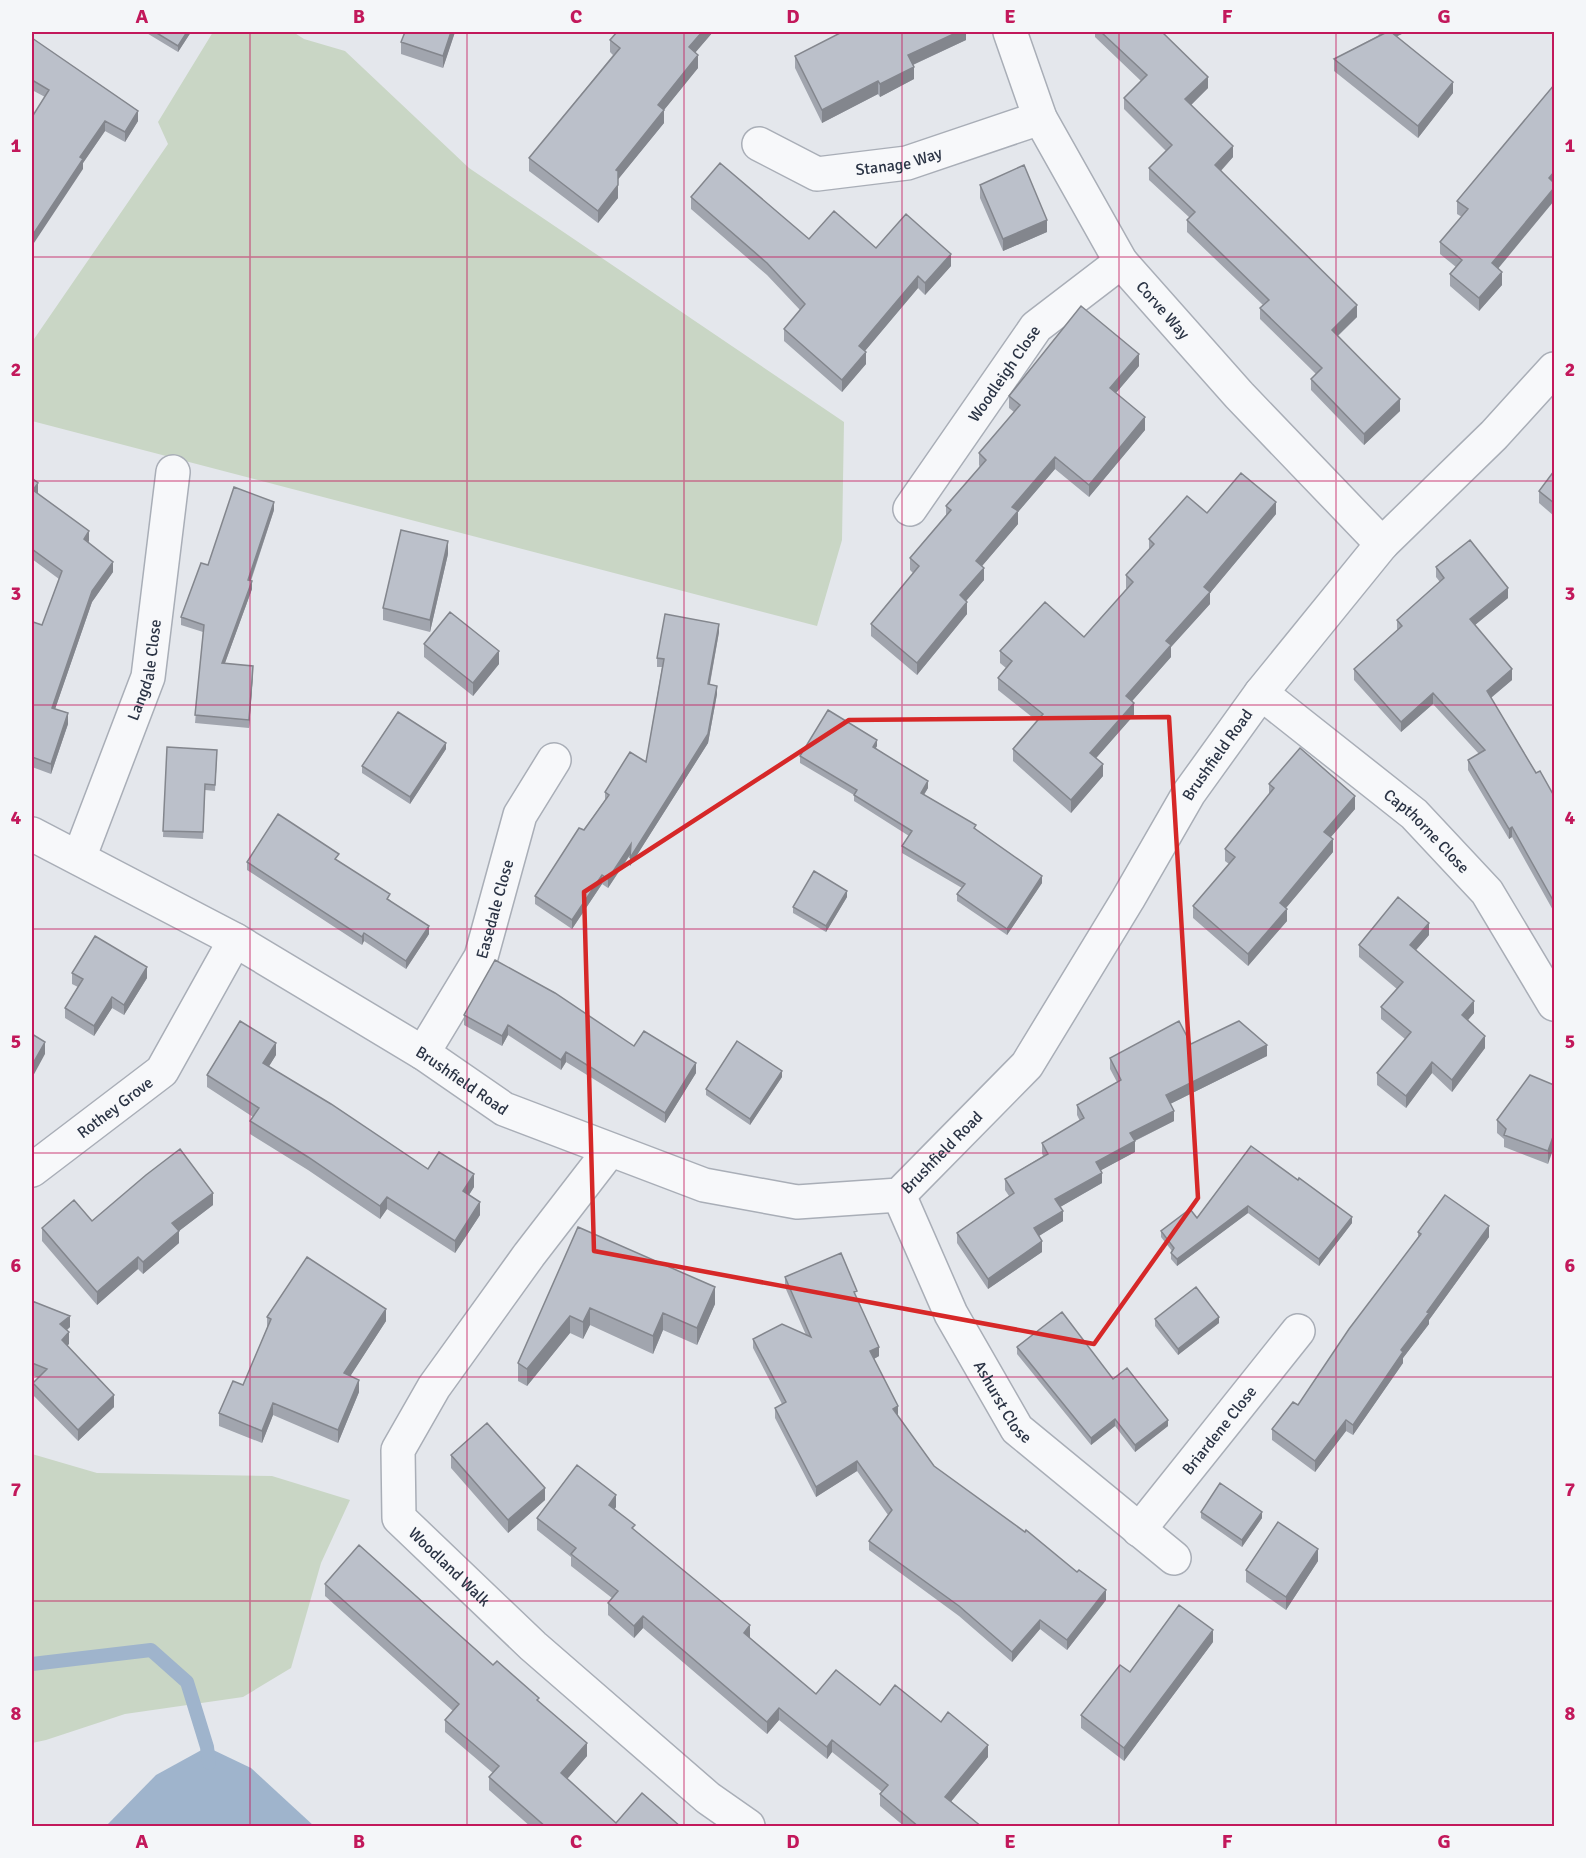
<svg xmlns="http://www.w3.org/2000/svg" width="1586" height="1858" viewBox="0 0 1586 1858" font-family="Signika,sans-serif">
<rect width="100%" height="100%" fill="#e4e7ec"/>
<path fill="#c9d6c5" d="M213,32H293L304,39L345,51L469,168L844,422L842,540L817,626L32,421V342L168,144L158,122Z
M32,1454L97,1473L272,1476L350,1500L321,1563L291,1668L243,1697L125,1714L46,1740L32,1743Z"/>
<path fill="#9fb4cc" d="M207,1747L251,1768L314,1826H106L156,1775Z"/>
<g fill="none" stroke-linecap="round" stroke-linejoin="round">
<path stroke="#9fb4cc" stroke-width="14" d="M32,1664L151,1650L187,1682L207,1747L209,1763"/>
<defs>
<g id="minor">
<path id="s1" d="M1010,32L1040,118L1121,262L1239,395L1382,544"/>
<path id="s2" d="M759,144L817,174L907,163L1040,118"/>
<path id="s3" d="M910,509L1036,327L1121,262"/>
<path id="s4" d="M1261,693L1414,814L1487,892L1554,1004"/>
<path id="s5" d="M32,834L235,940L423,1053L504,1109L704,1185L797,1202L899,1195L1027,1065L1128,899L1189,793L1261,693L1382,544L1494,435L1554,369"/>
<path id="s6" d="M79,858L148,677L173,472"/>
<path id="s7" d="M423,1053L481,957L520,815L554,760"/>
<path id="s8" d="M610,1150L529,1255L434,1387L398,1450L399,1518L533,1646L708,1798L748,1826"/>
<path id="s9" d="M32,1170L162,1071L235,940"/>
<path id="s10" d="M899,1195L951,1314L1017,1429L1174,1558"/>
<path id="s11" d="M1139,1530L1298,1331"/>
</g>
</defs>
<use href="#minor" stroke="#a9aeb7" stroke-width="36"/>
<use href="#minor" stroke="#f7f8fa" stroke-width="33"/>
</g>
<path fill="#a1a5ae" d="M145,32H191L178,52Z
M455,32L443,68L401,54V42Z
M713,32L695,52L698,68L664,110V123L618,179V198L598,223L529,171V158L613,55L610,52V40Z
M966,32V40L913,65L914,79L880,97L878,94L822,123L795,68V56Z
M1095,32H1164L1163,33L1208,88L1191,105L1233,157L1221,171L1357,317L1338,336L1400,411L1364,445L1311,390V379L1316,374L1260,319V308L1263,305L1187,232V220L1190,218L1149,180V168L1166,151L1124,109V98L1141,81L1095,37Z
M1377,32H1406L1397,36L1453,93L1418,138L1334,71V59L1379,35Z
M32,38L138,121L125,142L105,131L83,163V169L45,97L32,90Z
M1554,85L1498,268L1502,285L1479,311L1450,286V274L1456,267L1440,254V242L1462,217L1457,214V201Z
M980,185L1047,232L1003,251L980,198Z
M691,197L809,239L876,248L951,266L925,295L918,288L865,351L866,364L842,392L784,341V329L800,310L767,275L691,209Z
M1139,366L1116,393L1145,430L1089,497L1055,469L1018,512V524L982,566L984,580L966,601L967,614L917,675L871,636V624L913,573L910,570V558L946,515V506L980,467L979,465V453L1014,412L1009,408V396Z
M1554,471V516L1539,503V491Z
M32,478L38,494L89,541L88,542L113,572L92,602L55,709L68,724L51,774L32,767V625H42L59,579L32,559Z
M274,510L251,581L252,589L225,663L253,674L249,728L195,723L203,632L181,625V617L208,565Z
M1207,513L1276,514L1210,593V604L1171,647V657L1132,701L1134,715L1096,758L1103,776L1071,813L1013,761V749L1037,721L998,690V678L1006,668L1000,663V651L1084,637L1127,589L1126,588V575L1149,550V539Z
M448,554L430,632L383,620V608Z
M1436,567L1508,598L1475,625L1512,680L1491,698L1536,773L1554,796V912L1512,837L1509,839L1468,770V760L1479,754L1433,704L1401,732L1354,680V669L1397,630V620L1440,582L1436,577Z
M719,632L710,684L717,694L708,743L630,866V855L608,888L602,884L572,929L535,904V896L605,800V792L646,762L662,667H657V658Z
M424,644L499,664L473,696L424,657Z
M877,746L875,749L928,788L924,795L976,829L1042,883L1007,935L957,901V894L962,888L902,853V846L909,836L854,801V795L800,763V756Z
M167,747L217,757L215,791L205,790L203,839L163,837Z
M446,749L410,804L362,773V766Z
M1269,784L1355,809L1330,838L1333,852L1286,908L1287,921L1248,966L1193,918V906L1229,864L1225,861V849L1269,794Z
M339,861L390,900L429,934L406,969L364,941L362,945L247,870V862Z
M847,897L826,932L793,913V907Z
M1429,935L1416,950L1474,1013L1468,1020L1485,1048L1452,1092L1432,1073L1406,1108L1377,1085V1073L1405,1039L1381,1019V1007L1397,989L1359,957V945Z
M72,973L147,978L124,1015L112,1008L94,1036L65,1018V1008L78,987L72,984Z
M464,1015L634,1046L696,1073L665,1123L566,1062L561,1070L508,1035L502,1046L464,1025Z
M1191,1044L1267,1056L1170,1104L1174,1121L1135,1141V1152L1101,1170L1102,1183L1060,1207L1063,1221L1039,1236L1042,1252L988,1289L957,1243V1233L1009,1196L1005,1190V1179L1043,1156L1042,1153V1143L1080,1121L1077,1115V1105L1117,1082L1110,1069V1058Z
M276,1055L269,1066L428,1169L474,1187L469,1195L480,1215L455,1253L387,1209L380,1219L308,1170L250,1134V1121L253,1117L207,1087V1075Z
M782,1077L750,1125L706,1095V1089Z
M1554,1085L1548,1164L1504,1147V1139L1497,1133V1120Z
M1251,1146L1352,1223L1319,1266L1248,1213L1177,1266L1171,1259V1253L1172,1251L1161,1237V1231L1197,1218Z
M213,1205L179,1231V1243L143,1274L138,1269L97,1305L42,1241V1228Z
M578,1227L715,1304L697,1345L663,1330L653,1354L590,1325L583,1339L570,1333L527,1386L518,1381V1363Z
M1418,1232L1489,1237L1429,1320V1324L1403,1358V1363L1353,1435L1346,1431L1315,1472L1272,1440V1429L1298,1405L1418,1237Z
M785,1277L857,1299L879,1356L874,1359L898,1416L934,1466L1106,1600L1067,1650L1040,1629L1012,1662L959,1616L869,1550V1541L888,1515L857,1471L816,1497L775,1418V1408L782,1404L753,1348V1339L806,1335L785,1287Z
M32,1301L70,1327L67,1330L69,1344L67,1345L114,1407L78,1441L33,1395V1383L39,1378L32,1375Z
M267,1317L386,1321L350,1376L359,1392L338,1443L273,1415L262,1443L219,1426V1413L243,1385L267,1328Z
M1155,1319L1219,1323L1178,1355L1155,1326Z
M1017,1347L1168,1426L1135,1452L1115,1426L1091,1445L1017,1354Z
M451,1455L545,1500L508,1533L451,1468Z
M616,1507L615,1509L635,1531L750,1637V1638L816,1694L880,1705L941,1722L988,1757L951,1801L982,1827H905L880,1806V1794L882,1792L832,1752L827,1759L779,1720L767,1734L643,1628L634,1638L608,1615V1603L612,1598L571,1566V1557L537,1530V1518Z
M1201,1512L1262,1518L1242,1547L1201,1518Z
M1318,1561L1286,1610L1246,1582V1570Z
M325,1584L493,1665L539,1702L587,1756L567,1779L616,1823L681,1827H531L489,1790V1777L493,1773L445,1732V1720L453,1711L325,1596Z
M1213,1642L1124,1761L1081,1728V1715L1130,1672Z"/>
<path fill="#83868d" d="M187,32H191L178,52V46Z
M451,32H455L443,68V56Z
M702,32H713L689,60V47Z
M958,32H966V40L908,67V55Z
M1383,32H1406L1383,43Z
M698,55V68L664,110V123L616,182V170L658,105Z
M914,67V79L880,97V84Z
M1208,77V88L1185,111V99Z
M878,81V94L822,123V110Z
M1453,82V93L1418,138V126Z
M138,111V121L125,142V132Z
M105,121V131L83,163V169L32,246V236L80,157Z
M1233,146V157L1215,177V165Z
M1554,172V185L1549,178Z
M618,185V198L598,223V211Z
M1554,188V201L1492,276V263Z
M1047,220V232L1003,251V239Z
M951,254V266L925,295V283Z
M1502,272V285L1479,311V298Z
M918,276V288L859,358V346Z
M1357,305V317L1332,341V330Z
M866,352V364L842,392V380Z
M1139,354V366L1110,400V388Z
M1400,399V411L1364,445V434Z
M1145,417V430L1089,497V485Z
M1055,457V469L1018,512V524L976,573V561L1012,507Z
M38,483V494L33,490Z
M274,502V510L248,588V580Z
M1276,502V514L1210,593V604L1171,647V657L1126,708V696L1204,587Z
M89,531V541L84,549V539Z
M448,541V554L430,632V620Z
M113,562V572L92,602L52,718V708L92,591Z
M984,568V580L960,608V595Z
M252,581V589L222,671V663Z
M1508,588V598L1470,629V619Z
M967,602V614L917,675V663Z
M719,624V632L708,693V684Z
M499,651V664L473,696V683Z
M253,666V674L249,728V720Z
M1512,669V680L1487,701V691Z
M717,686V694L708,743L630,866V858Z
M1433,693V704L1401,732V722Z
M1134,703V715L1090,765V753Z
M68,713V724L51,774V764Z
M877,740V746L873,753V747Z
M446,743V749L410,804V797Z
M1103,764V776L1071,813V800Z
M928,781V788L921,799V793Z
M1355,796V809L1324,845V832Z
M1512,827V837L1509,839V829Z
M1333,839V852L1280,915V903Z
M631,844V853L608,888V879Z
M602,875V884L572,929V920Z
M1042,876V883L1007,935V929Z
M847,891V897L826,932V926Z
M1287,909V921L1248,966V954Z
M1429,923V935L1410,957V945Z
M429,926V934L406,969V961Z
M364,933V941L362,945V937Z
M147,967V978L124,1015V1005Z
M112,997V1008L94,1036V1026Z
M1474,1001V1013L1462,1027V1015Z
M508,1025V1035L502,1046V1036Z
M1485,1036V1048L1452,1092V1080Z
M45,1042V1054L32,1078V1065Z
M276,1043V1055L263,1076V1063Z
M1267,1045V1056L1166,1106V1095Z
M566,1052V1062L561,1070V1060Z
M1432,1062V1073L1406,1108V1096Z
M696,1063V1073L665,1123V1113Z
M782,1071V1077L750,1125V1119Z
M1174,1111V1121L1130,1143V1133Z
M1554,1134V1147L1548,1164V1151Z
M1135,1141V1152L1096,1173V1162Z
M1102,1173V1183L1055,1210V1199Z
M474,1174V1187L463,1204V1191Z
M213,1193V1205L179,1231V1243L143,1274V1262L172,1223Z
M387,1197V1209L380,1219V1206Z
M480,1202V1215L455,1253V1241Z
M1248,1206V1213L1177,1266V1259Z
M1063,1211V1221L1034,1239V1228Z
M1352,1217V1223L1319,1266V1259Z
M1489,1226V1237L1429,1320V1324L1403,1358V1363L1353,1435V1425L1401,1350L1427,1312Z
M1042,1241V1252L988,1289V1279Z
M138,1257V1269L97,1305V1292Z
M715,1287V1304L697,1345V1328Z
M590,1308V1325L583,1339V1322Z
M386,1309V1321L344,1386V1373Z
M663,1313V1330L653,1354V1336Z
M70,1316V1327L60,1336V1324Z
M570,1316V1333L527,1386V1369Z
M1219,1317V1323L1178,1355V1349Z
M69,1332V1344L62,1351V1340Z
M879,1347V1356L870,1361V1351Z
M359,1380V1392L338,1443V1430Z
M114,1395V1407L78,1441V1430Z
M273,1403V1415L262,1443V1431Z
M898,1406V1416L893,1409Z
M1115,1419V1426L1091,1445V1438Z
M1168,1420V1426L1135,1452V1445Z
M1346,1420V1431L1315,1472V1461Z
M857,1461V1471L816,1497V1487Z
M545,1488V1500L508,1533V1520Z
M616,1495V1507L609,1517V1505Z
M1262,1512V1518L1242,1547V1540Z
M1318,1549V1561L1286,1610V1597Z
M1106,1590V1600L1067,1650V1640Z
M643,1616V1628L634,1638V1626Z
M1040,1620V1629L1012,1662V1652Z
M750,1625V1637L744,1645V1633Z
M1213,1630V1642L1124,1761V1748Z
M779,1708V1720L767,1734V1722Z
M832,1740V1752L827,1759V1747Z
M587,1743V1756L561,1786V1773Z
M988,1745V1757L945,1809V1797Z"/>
<path fill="#bbc0ca" stroke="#83868d" stroke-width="1.5" d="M155,32H187L178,46Z
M405,32H451L443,56L401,42Z
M617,32H702L689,47L698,55L658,105L664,110L616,170L618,171V185L598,211L529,158L620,48L610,40Z
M842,32H958L908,55L914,67L880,84L878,81L822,110L795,56Z
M1101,32H1162L1208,77L1185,99L1233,146L1215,165L1357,305L1332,330L1400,399L1364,434L1311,379L1322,368L1260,308L1269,300L1187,220L1195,212L1149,168L1172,145L1124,98L1147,75Z
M1387,32H1391L1453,82L1418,126L1334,59Z
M32,38L138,111L125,132L105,121L80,157L83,159L32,236V117L49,90L32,80Z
M1554,85V172L1549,178L1554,183V188L1492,263L1502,272L1479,298L1450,274L1462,260L1440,242L1468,209L1457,201Z
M720,163L809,239L834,211L876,248L906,214L951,254L925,283L918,276L859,346L866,352L842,380L784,329L805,304L767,263L691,197Z
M1024,165L1047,220L1003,239L980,185Z
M1081,306L1139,354L1110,388L1145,417L1089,485L1055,457L1012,507L1018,511L976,561L984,568L960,595L967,602L917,663L871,624L919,566L910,558L951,510L946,506L986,460L979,453L1020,405L1009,396Z
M1554,471V503L1539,491Z
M1241,473L1276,502L1204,587L1210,592L1166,641L1171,645L1126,696L1134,703L1090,753L1103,764L1071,800L1013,749L1043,714L998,678L1012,661L1000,651L1045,602L1084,637L1133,582L1126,575L1154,544L1149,539L1187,496L1207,513Z
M32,478L38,483L33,490L89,531L84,539L113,562L92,591L52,708L68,713L51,764L32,757V625L33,622L42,625L62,571L32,549Z
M234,487L274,502L248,580L252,581L222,663L253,666L249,720L195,715L204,625L181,617L201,563L208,565Z
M401,530L448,541L430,620L383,608Z
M1470,540L1508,588L1470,619L1512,669L1487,691L1536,773L1540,771L1554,796V902L1512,827L1509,829L1468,760L1485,750L1433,693L1401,722L1354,669L1402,626L1397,620L1444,578L1436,567Z
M450,612L499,651L473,683L424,644Z
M665,614L719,624L708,684L717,686L708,734L630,858L631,844L608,879L602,875L572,920L535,896L579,828L584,830L609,795L605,792L630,752L646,762L664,659L657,658Z
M828,710L877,740L873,747L928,781L921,793L976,825L974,828L1042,876L1007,929L957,894L965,884L902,846L912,831L854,795L857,790L800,756Z
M398,712L446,743L410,797L362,766Z
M167,747L217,750L215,785L205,784L203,832L163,831Z
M1300,748L1355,796L1324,832L1333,839L1280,903L1287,909L1248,954L1193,906L1235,857L1225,849L1274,788L1269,784Z
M278,814L339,854L335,859L390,894L387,899L429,926L406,961L364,933L362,937L247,862Z
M814,871L847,891L826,926L793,907Z
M1398,897L1429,923L1410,945L1474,1001L1462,1015L1485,1036L1452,1080L1432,1062L1406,1096L1377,1073L1411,1032L1381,1007L1403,982L1359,945Z
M95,936L147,967L124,1005L112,997L94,1026L65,1008L83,979L72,973Z
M495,960L555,993L634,1046L644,1031L696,1063L665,1113L566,1052L561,1060L508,1025L502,1036L464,1015Z
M240,1021L276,1043L263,1063L331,1104L428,1169L439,1152L474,1174L463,1191L480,1202L455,1241L387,1197L380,1206L308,1157L250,1121L259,1108L207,1075Z
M1179,1021L1191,1044L1239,1021L1267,1045L1166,1095L1174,1111L1130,1133L1135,1141L1096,1162L1102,1173L1055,1199L1063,1211L1034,1228L1042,1241L988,1279L957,1233L1014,1193L1005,1179L1048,1154L1042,1143L1084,1118L1077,1105L1121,1080L1110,1058Z
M32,1034L45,1042L32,1065Z
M737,1041L782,1071L750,1119L706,1089Z
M1530,1075L1554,1085V1134L1548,1151L1504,1135L1506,1129L1497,1120Z
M1251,1146L1298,1180L1299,1178L1352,1217L1319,1259L1248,1206L1177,1259L1171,1253L1174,1248L1161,1231L1190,1209L1197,1218Z
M180,1149L213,1193L172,1223L179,1231L143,1262L138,1257L97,1292L42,1228L74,1200L92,1221L146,1175Z
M1445,1195L1489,1226L1427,1312L1429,1313L1401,1350L1403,1352L1353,1425L1346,1420L1315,1461L1272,1429L1293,1402L1298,1405L1349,1329L1421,1234L1418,1232Z
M578,1227L715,1287L697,1328L663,1313L653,1336L590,1308L583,1322L570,1316L527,1369L518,1363Z
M841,1253L857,1291L854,1292L879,1347L870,1351L898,1406L893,1409L934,1466L1025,1532L1026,1530L1077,1572L1079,1570L1106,1590L1067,1640L1040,1620L1012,1652L959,1606L869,1541L892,1510L857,1461L816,1487L775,1408L786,1402L753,1339L782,1324L811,1337L785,1277Z
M307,1257L386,1309L344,1373L359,1380L338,1430L273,1403L262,1431L219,1413L233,1381L243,1385L271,1319L267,1317Z
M1196,1287L1219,1317L1178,1349L1155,1319Z
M32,1301L70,1316L60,1324L69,1332L62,1340L114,1395L78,1430L33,1383L47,1369L32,1363Z
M1062,1312L1113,1379L1127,1368L1168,1420L1135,1445L1115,1419L1091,1438L1017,1347Z
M487,1423L545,1488L508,1520L451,1455Z
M577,1465L616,1495L609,1505L635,1525L632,1528L750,1625L744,1633L816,1694L836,1670L880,1705L895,1685L941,1722L948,1712L988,1745L945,1797L982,1827H919L880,1794L888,1785L832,1740L827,1747L779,1708L767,1722L643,1616L634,1626L608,1603L618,1591L571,1554L576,1548L537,1518Z
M1220,1483L1262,1512L1242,1540L1201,1512Z
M1278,1522L1318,1549L1286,1597L1246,1570Z
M359,1545L493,1665L497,1661L539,1698L537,1700L587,1743L561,1773L616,1823L642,1793L681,1827H546L489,1777L499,1766L445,1720L459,1704L325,1584Z
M1179,1605L1213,1630L1124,1748L1081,1715L1120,1665L1130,1672Z"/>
<path fill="none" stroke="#d62828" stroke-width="4.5" stroke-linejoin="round" d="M1169,717L1198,1198L1094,1344L594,1251L584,892L849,720Z"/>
<path fill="none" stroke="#c2185b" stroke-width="1.5" stroke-opacity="0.55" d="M250,32V1826M467,32V1826M684,32V1826M902,32V1826M1119,32V1826M1336,32V1826M32,257H1554M32,481H1554M32,705H1554M32,929H1554M32,1153H1554M32,1377H1554M32,1601H1554"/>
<g text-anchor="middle" stroke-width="5" stroke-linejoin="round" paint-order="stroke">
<g font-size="16" fill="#2b3445" stroke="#f4f6f9">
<text dy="6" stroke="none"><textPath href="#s2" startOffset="148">Stanage Way</textPath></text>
<text dy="6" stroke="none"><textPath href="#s1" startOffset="320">Corve Way</textPath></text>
<text dy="6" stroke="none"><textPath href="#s3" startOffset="165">Woodleigh Close</textPath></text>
<text dy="6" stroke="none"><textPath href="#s6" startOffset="200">Langdale Close</textPath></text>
<text dy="6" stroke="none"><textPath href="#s5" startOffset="1504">Brushfield Road</textPath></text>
<text dy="6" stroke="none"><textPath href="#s4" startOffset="216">Capthorne Close</textPath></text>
<text dy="6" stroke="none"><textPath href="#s7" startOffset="162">Easedale Close</textPath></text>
<text dy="6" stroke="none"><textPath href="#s5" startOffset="496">Brushfield Road</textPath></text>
<text dy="6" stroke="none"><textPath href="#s9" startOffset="104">Rothey Grove</textPath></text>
<text dy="6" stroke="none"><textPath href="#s5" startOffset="1018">Brushfield Road</textPath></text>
<text dy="6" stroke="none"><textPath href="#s10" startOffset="232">Ashurst Close</textPath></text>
<text dy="6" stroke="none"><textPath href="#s11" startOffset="128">Briardene Close</textPath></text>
<text dy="6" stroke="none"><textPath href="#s8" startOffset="506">Woodland Walk</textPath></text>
</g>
</g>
<rect width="1586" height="1858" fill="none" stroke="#f4f6f9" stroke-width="66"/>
<rect x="33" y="33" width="1520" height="1792" fill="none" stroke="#c2185b" stroke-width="2"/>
<g font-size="20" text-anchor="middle" font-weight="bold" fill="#c2185b">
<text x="142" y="23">A</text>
<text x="359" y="23">B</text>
<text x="576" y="23">C</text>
<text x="793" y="23">D</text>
<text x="1010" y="23">E</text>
<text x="1227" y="23">F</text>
<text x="1444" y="23">G</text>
<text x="16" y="152">1</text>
<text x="1570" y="152">1</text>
<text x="16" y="376">2</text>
<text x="1570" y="376">2</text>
<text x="16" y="600">3</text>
<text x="1570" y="600">3</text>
<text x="16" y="824">4</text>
<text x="1570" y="824">4</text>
<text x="16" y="1048">5</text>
<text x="1570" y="1048">5</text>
<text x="16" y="1272">6</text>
<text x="1570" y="1272">6</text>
<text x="16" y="1496">7</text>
<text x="1570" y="1496">7</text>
<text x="16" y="1720">8</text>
<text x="1570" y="1720">8</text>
<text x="142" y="1848">A</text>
<text x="359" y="1848">B</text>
<text x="576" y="1848">C</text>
<text x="793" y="1848">D</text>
<text x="1010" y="1848">E</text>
<text x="1227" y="1848">F</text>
<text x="1444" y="1848">G</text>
</g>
</svg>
